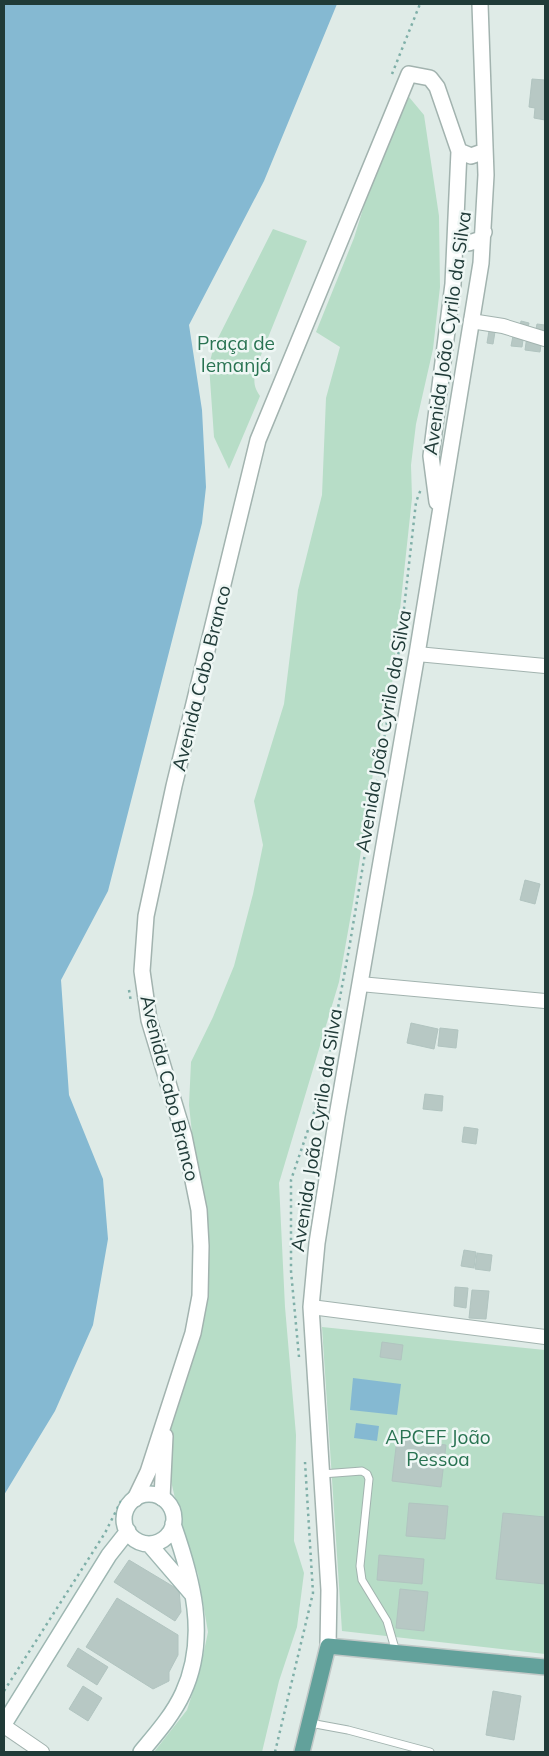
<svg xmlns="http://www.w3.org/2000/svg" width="549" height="1756" viewBox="0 0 549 1756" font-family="Mulish,sans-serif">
<rect width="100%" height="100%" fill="#dfebe7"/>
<path fill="#b7ddc7" d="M409,97L424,115L439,216L440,287L433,349L416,424L411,465L412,498L392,684L376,754L353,903L339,982L279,1183L285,1307L296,1435L294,1541L304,1573L297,1627L279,1681L262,1752H154L187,1710L200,1670L208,1632L198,1574L181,1525L169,1472V1423L202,1331L207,1274L189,1105L191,1062L213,1017L234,966L253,894L263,845L254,801L284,704L298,590L322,495L326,398L340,347L316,332L354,238L384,141Z
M273,229L307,241L257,365C254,378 252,385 260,396L229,469L214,437L209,365L214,346Z
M322,1327L545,1350V1654L342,1631Z"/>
<path fill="#85b9d2" d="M4,4H337L264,181L189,325L202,410L206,487L202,523L108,891L61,980L69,1095L103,1179L108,1239L93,1325L55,1411L4,1495Z
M353,1378L401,1384L397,1415L350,1410Z
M356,1423L379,1426L377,1441L354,1438Z"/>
<path fill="#b7c8c4" stroke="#b1c4c0" d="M532,79L545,80V120L534,118L535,108L529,107Z
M521,321L529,323L527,332L519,330Z
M537,324L545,325V336L535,334Z
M489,331L495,332L493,344L487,343Z
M514,331L524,333L522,347L511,346Z
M527,336L542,338L540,352L525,350Z
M525,880L540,884L535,904L520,900Z
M411,1023L438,1029L434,1049L407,1043Z
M440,1028L458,1030L456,1048L438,1046Z
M425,1094L443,1096L442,1111L423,1109Z
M464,1127L478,1129L476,1144L462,1142Z
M464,1250L476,1252L474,1268L461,1266Z
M477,1253L492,1255L490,1271L475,1269Z
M455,1287L468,1288L466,1308L454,1306Z
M472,1290L489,1291L486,1319L469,1318Z
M382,1342L403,1345L401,1360L380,1357Z
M397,1439L446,1445L441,1487L392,1481Z
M409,1503L448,1506L445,1539L406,1536Z
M503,1513L545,1517V1584L496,1579Z
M379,1555L424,1559L422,1584L377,1580Z
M129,1560L179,1590L181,1612L175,1621L114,1582Z
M400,1589L428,1592L424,1631L396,1628Z
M117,1598L178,1635V1655L169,1672V1681L153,1689L86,1647Z
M78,1648L108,1667L97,1685L67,1666Z
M83,1686L102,1698L88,1721L69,1709Z
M493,1691L521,1696L514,1740L486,1735Z"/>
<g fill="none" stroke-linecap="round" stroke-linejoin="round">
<defs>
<path id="service" d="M322,1474L362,1471L367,1474L369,1479L360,1566L362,1580L387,1621L396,1652
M310,1723L348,1730L430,1752"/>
<path id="minor" d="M471,321L503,326L545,339
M417,654L545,666
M360,984L545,1001
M311,1307L545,1337
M4,1726L42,1752"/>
<path id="tertiary" d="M456,229L462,239L469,243L481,239L484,232
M437,502L431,456L453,284L459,151
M162,1498L165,1436
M135,1499L148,1472L193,1333L200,1296L201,1246L199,1210L184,1136L149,1020L142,971L146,916L174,786L258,440L409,74L430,78L437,87L459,151L471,156L485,151
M328,1646L329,1590L311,1307L317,1243L337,1116L417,654L481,263L486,175L480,4"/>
<path id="secondary" d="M124 1519a25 25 0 1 1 50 0a25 25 0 1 1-50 0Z
M149,1544L192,1594
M4,1724L109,1555L128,1531
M141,1752C156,1734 173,1715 183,1693C209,1637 192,1578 173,1524"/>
<path id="primary" d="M302,1752L328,1646L545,1667"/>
</defs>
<use href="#service" stroke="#a2b3af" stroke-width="9"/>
<use href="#minor" stroke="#a2b3af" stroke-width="16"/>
<use href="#tertiary" stroke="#a2b3af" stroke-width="18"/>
<use href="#secondary" stroke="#9eb7b2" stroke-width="18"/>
<use href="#primary" stroke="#c1c8c7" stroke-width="18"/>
<path stroke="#7fafa8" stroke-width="2.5" stroke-dasharray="2.5 4" stroke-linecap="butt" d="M392,74L420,4
M129,990L131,1002
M299,1357L291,1271V1180L324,1083L349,949L400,644L416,502L421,489
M4,1691L105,1533L121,1501
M275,1752L313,1593L305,1462"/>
<use href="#service" stroke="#fff" stroke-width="7"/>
<use href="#minor" stroke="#fff" stroke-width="14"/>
<use href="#tertiary" stroke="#fff" stroke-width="15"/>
<use href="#secondary" stroke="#fff" stroke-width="15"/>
<use href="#primary" stroke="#62a19b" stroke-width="15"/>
</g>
<g text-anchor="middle" stroke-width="5" stroke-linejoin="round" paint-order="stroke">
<g font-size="19" fill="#203b38" stroke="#eff7f5">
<text transform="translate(447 333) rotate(-82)" y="7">Avenida João Cyrilo da Silva</text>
<text transform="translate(201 678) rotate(-76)" y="7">Avenida Cabo Branco</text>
<text transform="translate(383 731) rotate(-80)" y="7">Avenida João Cyrilo da Silva</text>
<text transform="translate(170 1088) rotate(76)" y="7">Avenida Cabo Branco</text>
<text transform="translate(316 1130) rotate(-81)" y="7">Avenida João Cyrilo da Silva</text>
</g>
<g font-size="19" fill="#297352" stroke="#eff7f5">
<text x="236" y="350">Praça de<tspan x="236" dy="22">Iemanjá</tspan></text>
<text x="438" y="1444">APCEF João<tspan x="438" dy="22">Pessoa</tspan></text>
</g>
</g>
<rect width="549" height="1756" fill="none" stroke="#203b38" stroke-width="10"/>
</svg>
